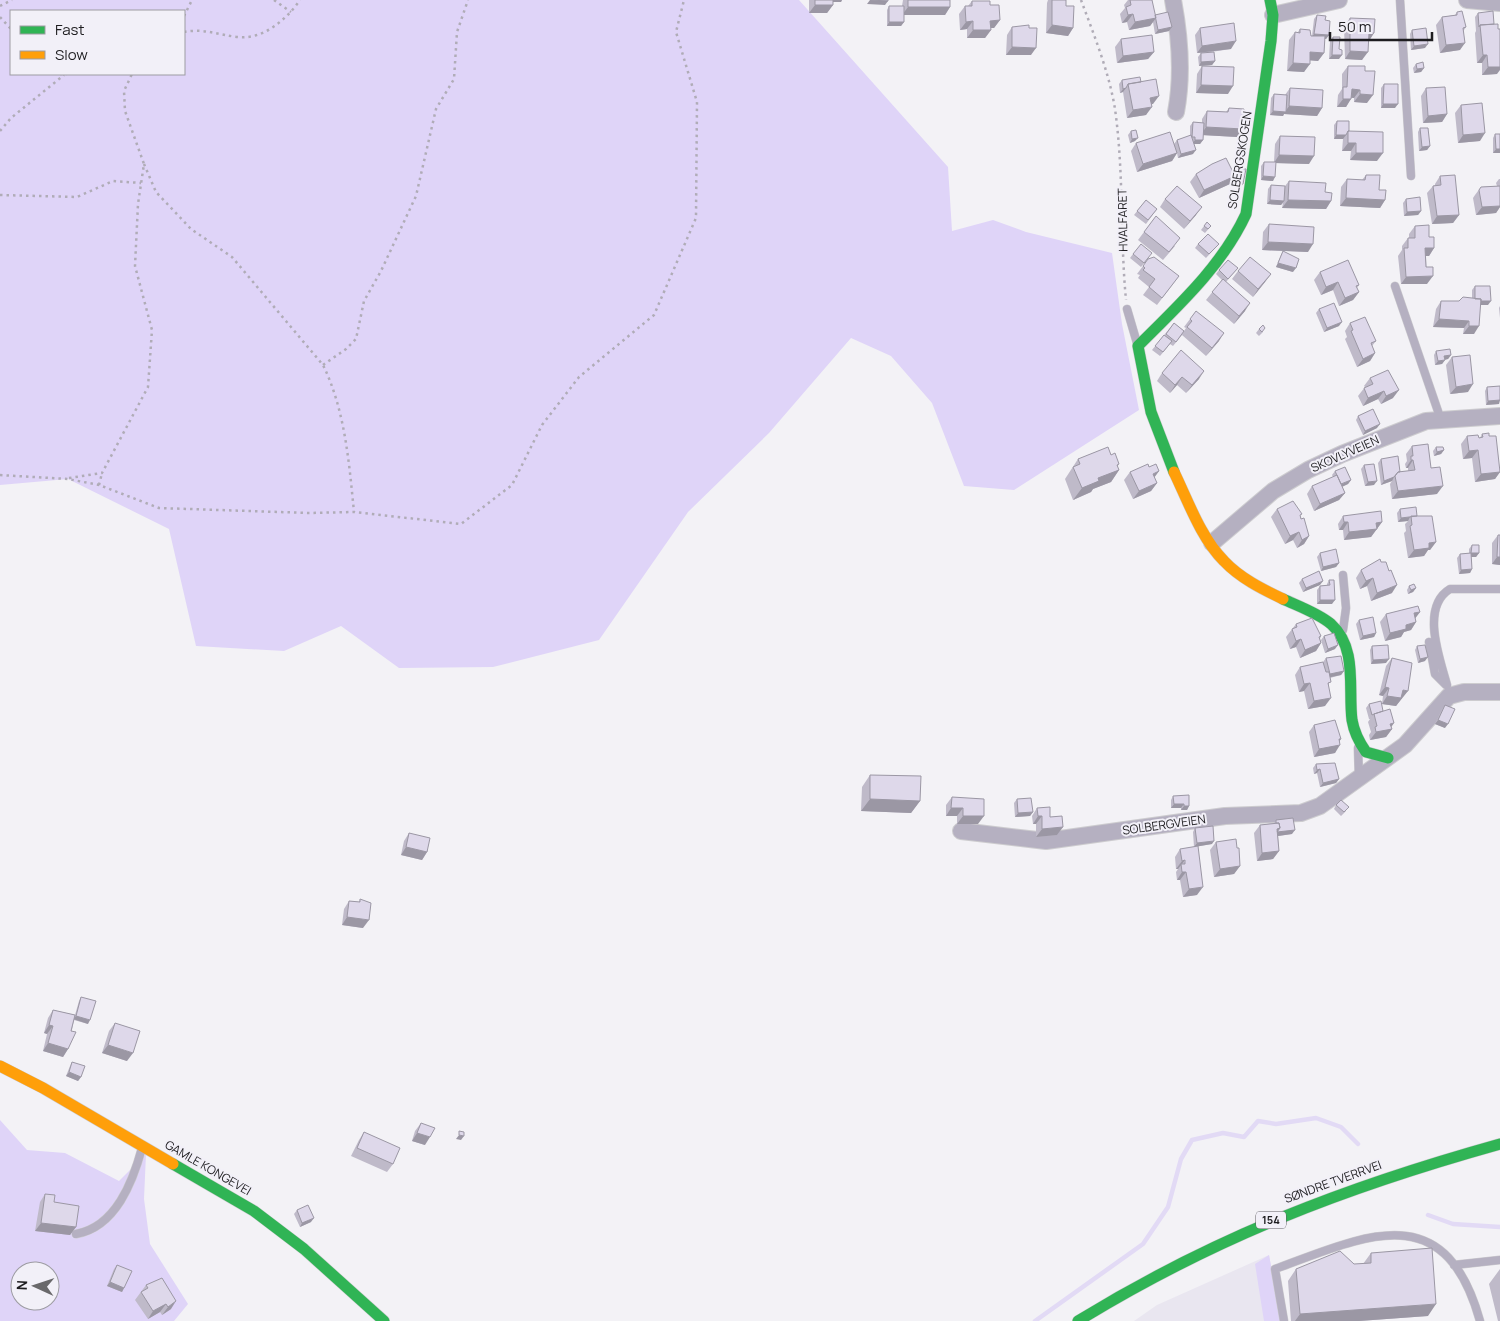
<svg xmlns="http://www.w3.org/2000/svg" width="1500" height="1321" viewBox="0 0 1500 1321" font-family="Manrope,sans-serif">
<rect width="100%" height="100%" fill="#f3f2f6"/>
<path fill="#e9e6f0" d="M1269,1255L1281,1321H1134L1157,1305Z"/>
<path fill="#dfd4f8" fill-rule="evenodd" d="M0,0H799L948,167L952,231L993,220L1026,232L1112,253L1122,324L1139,410L1014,490L964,486L932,403L891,356L851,338L769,433L688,512L599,640L493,667L399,668L341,626L284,651L196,646L169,529L68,479L0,485ZM11,11H184V74H11Z
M0,1120L27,1150L65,1153L119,1181L146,1154L144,1199L150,1244L188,1304L174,1321H0ZM20,1271H50V1301H20Z
M1269,1255L1281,1321H1264L1255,1264Z"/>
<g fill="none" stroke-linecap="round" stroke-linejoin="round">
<path stroke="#e2daf5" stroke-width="4.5" d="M1428,1215L1453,1224L1500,1227
M1035,1321L1143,1244L1168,1207L1181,1159L1192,1140L1223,1133L1244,1137L1258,1121L1276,1124L1316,1118L1341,1127L1358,1144"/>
<defs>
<path id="lane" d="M1400,0L1411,176
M1395,286L1441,420
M1127,309L1137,343
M1343,575L1346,608L1343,630
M1429,642L1435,674L1446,685
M1447,685C1440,659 1420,607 1450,589H1500
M1358,748L1359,778
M76,1234C116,1227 133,1181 142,1148
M1454,1265L1500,1260
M1284,1321L1275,1269C1365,1236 1445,1195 1480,1321"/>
<path id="street" d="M1173,0C1180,37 1183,75 1176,112
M1467,0L1500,3
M1273,15L1339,0
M1212,543L1273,491L1308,470L1342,454L1426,421L1500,416
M961,831L1046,841L1225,816L1301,813L1320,806L1405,745L1449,696L1464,692H1500"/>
<path id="fast" d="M1174,472L1151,412L1138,346C1178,306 1222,266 1246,214L1271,41L1273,15L1270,0
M1283,599C1298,606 1318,613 1331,624C1358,648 1348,689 1352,720C1354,732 1359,742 1366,752L1388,758
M173,1164L254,1211L304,1249L384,1321
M1078,1321C1215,1237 1346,1187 1500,1144"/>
<path id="slow" d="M1174,472C1188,501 1201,538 1224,561C1240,578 1262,589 1283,599
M0,1066L43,1088L173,1164"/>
</defs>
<use href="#lane" stroke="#cdcccf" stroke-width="9"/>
<use href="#street" stroke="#cdcccf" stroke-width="18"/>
<use href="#fast" stroke="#cdcccf" stroke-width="12"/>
<use href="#slow" stroke="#cdcccf" stroke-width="12"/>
<path stroke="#b0acb7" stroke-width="2.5" stroke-dasharray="2.5 4" stroke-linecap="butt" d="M274,0L291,12
M1081,0C1094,35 1109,72 1115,109C1124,173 1120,237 1126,300
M0,6L12,0
M184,16L192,0
M0,17L11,29
M184,32C205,28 218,35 238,37C263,40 287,19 300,0
M60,74H67
M0,131L11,118L64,75
M144,164L156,192L191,229L232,257L323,365C345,410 349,462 354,512
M0,195L77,197L113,181L141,183
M323,365L346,349L356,339L364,301L381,271L416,196L436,109L454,79L457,32L468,0
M0,475L68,479L99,485L159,508L309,513L354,512L461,524L512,485L542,425L579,377L654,315L696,218L697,102L676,32L684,0
M69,478L102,473L148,387L152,330L135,266L138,204L144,164L125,111L124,91L132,74
M99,485L102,473"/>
<use href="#lane" stroke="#b5b0c1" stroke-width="8"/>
<use href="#street" stroke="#b5b0c1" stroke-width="16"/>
<use href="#fast" stroke="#30b455" stroke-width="11"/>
<use href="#slow" stroke="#ff9f0a" stroke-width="11"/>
</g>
<path fill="#bfbac9" d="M809,0H842L841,2H833V5L827,13H809Z
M903,0H950V7L945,15H904V22L901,26H887V10L889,6H902Z
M1048,0H1066V6L1073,28L1068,36L1046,33L1047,3Z
M1128,0H1152L1155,15L1169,31L1155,34L1153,22L1150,26L1129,30L1127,22L1122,23L1120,14L1125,8L1124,5Z
M972,1L990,5L1000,20L994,28H991V30L985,38H967V29L960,30L959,14L965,6H968Z
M1457,12L1466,27L1464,30L1460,50L1440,53L1436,25L1442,17L1455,15Z
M1478,13L1497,74L1482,75V63H1477L1475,33L1476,31L1475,17Z
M1317,15L1325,20L1329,35L1326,39H1325L1324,53L1318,61L1310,60L1304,72L1287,71L1289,40L1295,32H1298L1300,29L1312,36L1314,19Z
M1350,18L1374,33L1368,41L1362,60L1345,59L1344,26Z
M1012,27L1029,28L1031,55H1006L1007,35Z
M1200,28L1231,49L1204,53L1215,61L1212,65L1199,66L1198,57L1201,53H1197L1195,35Z
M1412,30L1425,48L1411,50L1410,34Z
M1333,37L1339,49V59H1329L1330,41Z
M1121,39L1154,52L1148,59L1117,63L1115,47Z
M1416,64L1424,68L1421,72L1414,73L1413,68Z
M1202,66L1228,94L1196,93L1197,74Z
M1348,66L1365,71L1367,103L1354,102V98H1351L1346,107H1337L1338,95L1342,89V74Z
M1122,80L1141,82L1153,104H1151L1146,115L1127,118L1123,92L1120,93L1119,84Z
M1384,84L1395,108H1381V88Z
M1290,88L1322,108L1317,116L1284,114L1283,116L1270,115L1271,98L1274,94L1285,95Z
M1426,88L1447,114L1442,122L1423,123L1421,96Z
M1461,105L1480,141L1458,143L1455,113Z
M1229,108L1243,129L1237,137L1203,135V140L1200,144H1194L1193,154L1178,158L1177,153L1172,161L1137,172L1131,151L1136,143L1174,144L1177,140L1190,136V126L1193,122L1202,123V119L1207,111L1226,112Z
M1337,121L1349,131L1377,161L1350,160L1351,151H1342L1343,139H1334V125Z
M1420,128L1430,146L1427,150L1419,151L1418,132Z
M1131,131L1135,141L1130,143L1128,135Z
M1495,134H1500V153H1493V138Z
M1280,136L1309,164L1276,163L1273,181L1261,180V166L1264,162H1274L1275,144Z
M1237,168L1241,187L1232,186V181L1230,184L1199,198L1190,182L1196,174L1234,173Z
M1366,175L1379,190L1385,200L1380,208L1340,206L1341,187L1347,179L1362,180Z
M1440,176L1459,215L1453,223L1432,224L1427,193L1433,186L1435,185V184Z
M1499,179H1500V207L1496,213L1476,215L1473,198L1475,195L1481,187L1497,186L1496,183Z
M1289,181L1325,192L1331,201L1326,209L1282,208L1283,203L1281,205L1267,204L1268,189L1271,185L1285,186Z
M1165,199L1196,215L1184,229L1160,207Z
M1406,199L1421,211L1418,215L1404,216L1403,203Z
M1146,200L1157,209L1146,224L1134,215Z
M1207,222L1211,226L1205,233L1201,230Z
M1269,224L1308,252L1284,251L1293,272L1276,267L1281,255L1283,251L1262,250L1263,232Z
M1415,226L1429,237L1434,248L1429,256H1426L1427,284H1401L1398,256L1402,250V246L1408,238H1409V234Z
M1144,232L1175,246L1163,260L1138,240Z
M1198,244H1219L1206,258L1195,248Z
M1133,254L1149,257L1141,267L1130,258Z
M1143,266L1179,276L1157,305L1143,295L1149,287L1138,278L1140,275L1137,274Z
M1238,268L1226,282L1245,311L1234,324L1206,300L1222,280L1216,274L1219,270Z
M1238,271L1271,274L1265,282L1253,297L1232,279Z
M1320,272L1359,285L1357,288L1359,292L1353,300L1339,306L1333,290L1321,295L1314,280Z
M1475,286L1488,305H1480L1474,334H1463L1464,328L1433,327L1436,309L1441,301H1459L1472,298V290Z
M1500,306V318L1499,308Z
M1319,309L1339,326L1324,332L1316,313Z
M1190,319L1219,341L1206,356L1182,335L1173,346L1170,344L1160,356L1152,350L1174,323L1184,331L1186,328L1184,327Z
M1350,323L1376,341L1372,346L1375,353L1370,361L1357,367L1345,339L1347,337L1345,331Z
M1259,329L1263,332L1259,336L1256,333Z
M1436,351L1451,355L1448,359L1445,360L1442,364L1435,365L1434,355Z
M1452,357L1468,392L1450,394L1446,365Z
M1162,373L1199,379L1186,393L1177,385L1170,393L1157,381Z
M1370,378L1393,398L1381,404L1378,399L1363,406L1358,396L1365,387L1364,386Z
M1500,386L1499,404L1486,405L1485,391L1487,387Z
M1358,416L1377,428L1363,435L1356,420Z
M1482,434L1489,436L1500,472L1495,479L1475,482L1472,458L1463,459L1461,444L1467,436L1480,438Z
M1412,446L1431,468L1437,494L1392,499L1390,484L1392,481L1381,485L1378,463L1381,459L1400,472L1408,471V468H1406L1405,464L1407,461L1406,454Z
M1436,447L1444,450L1441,454L1434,456L1433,451Z
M1111,455L1119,470L1111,482L1093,489L1091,492L1073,500L1065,479L1078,459Z
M1364,465L1374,485L1365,486L1361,469Z
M1149,467L1159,471L1154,478L1157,483L1151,491L1133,499L1124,480L1130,472Z
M1335,471L1351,480L1348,484L1342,487L1345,493L1339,500L1314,511L1307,494L1312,486L1333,477L1332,475Z
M1277,509L1300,516L1309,536L1304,544L1297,548L1293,540L1285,544L1271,517Z
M1400,509L1417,516L1436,542L1430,550H1428L1424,556L1408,558L1404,533L1406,531L1405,524L1408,521L1398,522L1397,513Z
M1343,516L1382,522L1371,537L1344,540L1343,530H1339L1338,524Z
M1498,535H1500V565L1492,564V543Z
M1472,545L1479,553L1476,557H1471L1472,569L1470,573L1459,574L1457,558L1460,554L1469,553V549Z
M1320,553L1339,563L1336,567L1321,571L1317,557Z
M1361,570L1392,593L1371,601L1367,586L1360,589L1356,578Z
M1302,579L1320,585L1303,592L1299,583Z
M1329,580L1332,604H1317V590L1320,586L1327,585V584Z
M1409,586L1416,588L1413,592L1408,594L1407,590Z
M1420,612L1415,618L1416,622L1411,630L1404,632L1401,637L1385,641L1380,622L1386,614Z
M1359,620L1376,633L1374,637L1360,640L1356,624Z
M1296,624L1321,636L1320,639L1321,643L1316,651L1300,658L1296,647L1290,649L1286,637Z
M1324,636L1335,649L1325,653L1321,640Z
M1372,646L1386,663L1371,664L1370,650Z
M1417,646L1425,661L1418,663L1415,650Z
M1326,658L1344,671L1341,675L1330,678L1325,706L1308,709L1304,691L1299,692L1295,675L1300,667L1323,662Z
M1392,658L1402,699H1401L1396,706L1382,704L1383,696L1379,695L1386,666Z
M1369,704L1383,711L1392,729L1386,737L1370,740L1369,735L1371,732L1368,722L1370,719H1369L1366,708Z
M1445,705V728L1435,724L1442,709Z
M1314,725L1340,741L1335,753L1314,757L1309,732Z
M1316,764L1339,779L1336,783L1320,787L1317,773L1314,774L1313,768Z
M870,775L920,801L911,813L861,811L862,787Z
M1173,796L1189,806L1187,810H1181V808H1171V800Z
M952,797L978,824H957V816H946V805Z
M1017,799L1033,812L1030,816L1015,817L1014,803Z
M1336,805L1346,811L1341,816L1334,809Z
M1037,808L1063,827L1057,835L1036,837V824H1033L1032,816Z
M1276,820L1292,834L1278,836L1279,851L1273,859L1257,861L1254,833L1260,825L1274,823Z
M1195,828L1212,844L1194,847L1193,832Z
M409,833L427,852L422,860L401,855L404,841Z
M1216,842L1237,848L1240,866L1234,874L1214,877L1210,850Z
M1180,849L1197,895L1183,897L1180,880H1177L1176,872L1178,869H1176L1175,857Z
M360,899L363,928L342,925L344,909L349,901L359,902Z
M81,997L88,1024L74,1020L68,1049L63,1057L43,1051L47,1034L44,1033L48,1018L53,1010L75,1015L79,1001Z
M115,1023L127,1061L102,1053L109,1031Z
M72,1062L81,1077L78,1081L66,1076L70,1066Z
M421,1123L425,1145L412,1141L415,1131Z
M364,1132L393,1164L387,1172L351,1156L359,1140Z
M45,1194L54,1202L76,1227L70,1235L35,1231L40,1202Z
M297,1210L311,1222L300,1227L294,1214Z
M1371,1253L1428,1316L1359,1321H1291L1288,1281L1296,1269L1363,1264Z
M117,1265L124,1288L122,1292L107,1286L114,1269Z
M1500,1269V1321H1498L1489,1284Z
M162,1278L171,1309L162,1315L160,1312L148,1319L135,1300L146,1285Z"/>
<path fill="#9b97a4" d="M829,0H842L841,2H827Z
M870,0L888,1L885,5L867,4Z
M815,5H833L827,13H809Z
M908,7H950L945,15H902Z
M1133,14L1127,22L1122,23L1128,15Z
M1156,18L1150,26L1129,30L1135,22Z
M1000,20L994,28H985L990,21Z
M973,21L967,29L960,30L966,22Z
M889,22H904L901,26H887Z
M1052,25L1073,28L1068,36L1046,33Z
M1172,27L1169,31L1155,34L1158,30Z
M973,30H991L985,38H967Z
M1369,33H1374L1369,41H1363Z
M1314,34L1329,35L1326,39L1311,38Z
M1236,41L1231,49L1197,53L1202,46Z
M1465,43L1460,50L1440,53L1446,45Z
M1428,44L1425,48L1411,50L1414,46Z
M1012,47L1036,48L1031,55H1006Z
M1350,51L1368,52L1362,60L1345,59Z
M1154,52L1148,59L1117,63L1123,56Z
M1310,52L1324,53L1318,61L1305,60Z
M1332,55H1342L1339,59H1329Z
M1483,55H1487L1482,63H1477Z
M1215,61L1212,65L1199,66L1201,62Z
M1293,63L1310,64L1304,72L1287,71Z
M1488,67H1500V70L1497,74L1482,75Z
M1424,68L1421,72L1414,73L1417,69Z
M1201,85L1233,86L1228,94L1196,93Z
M1126,88L1123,92L1120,93L1123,89Z
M1352,89L1360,90L1354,98L1346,97Z
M1360,94L1373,95L1367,103L1354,102Z
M1159,96L1153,104L1145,105L1150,98Z
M1343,99H1351L1346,107H1337Z
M1383,104H1398L1395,108H1381Z
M1289,106L1322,108L1317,116L1284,114L1283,116L1270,115L1273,111L1285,112Z
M1152,107L1146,115L1127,118L1133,110Z
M1447,114L1442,122L1423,123L1428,116Z
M1206,127L1243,129L1237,137L1201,135Z
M1485,133L1480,141L1458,143L1463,135Z
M1336,135H1346L1343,139H1334Z
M1138,138L1135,141L1130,143L1132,139Z
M1195,140H1203L1200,144H1192Z
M1348,143H1356L1351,151H1342Z
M1430,146L1427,150L1419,151L1422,147Z
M1496,149H1500V153H1493Z
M1196,150L1193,154L1178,158L1181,154Z
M1177,153L1172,161L1137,172L1143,164Z
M1356,153H1383L1377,161L1350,160Z
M1279,155L1314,156L1309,164L1274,163Z
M1235,176L1230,184L1199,198L1204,190Z
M1263,176L1275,177L1273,181L1261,180Z
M1234,182L1243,184L1241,187L1232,186Z
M1346,198L1385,200L1380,208L1340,206Z
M1270,200L1284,201L1281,205L1267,204Z
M1288,200L1331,201L1326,209L1282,208Z
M1500,206V207L1496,213L1476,215L1482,207Z
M1202,207L1196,215L1184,229L1190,221Z
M1421,211L1418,215L1404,216L1407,212Z
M1459,215L1453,223L1432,224L1437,216Z
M1268,242L1313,244L1308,252L1262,250Z
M1425,248H1434L1429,256H1420Z
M1278,263L1296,268L1293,272L1276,267Z
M1271,274L1265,282L1253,297L1258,289Z
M1433,276L1427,284H1401L1406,277Z
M1338,282L1333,290L1321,295L1326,287Z
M1359,292L1353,300L1339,306L1345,298Z
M1475,301H1491L1488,305H1472Z
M1250,303L1245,311L1234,324L1239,316Z
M1439,319L1469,321L1464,328L1433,327Z
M1342,322L1339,326L1324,332L1327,328Z
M1469,326H1479L1474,334H1463Z
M1224,333L1219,341L1206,356L1212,348Z
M1375,353L1370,361L1357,367L1363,359Z
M1451,355L1448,359L1442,360L1444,356Z
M1445,360L1442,364L1435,365L1438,361Z
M1204,371L1199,379L1186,393L1192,385Z
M1182,377L1177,385L1170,393L1175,385Z
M1473,384L1468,392L1450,394L1456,387Z
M1399,390L1393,398L1381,404L1386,396Z
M1384,391L1378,399L1363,406L1368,398Z
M1500,400L1499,404L1486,405L1488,401Z
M1380,424L1377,428L1363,435L1365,431Z
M1444,450L1441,454L1434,456L1437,452Z
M1478,450L1472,458L1463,459L1469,451Z
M1411,460H1413L1408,468H1406Z
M1119,464L1113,472L1119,470L1111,482L1093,489L1091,492L1073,500L1082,488L1098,478L1117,465Z
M1159,471L1153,479V474Z
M1500,472L1495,479L1475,482L1481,474Z
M1394,477L1392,481L1381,485L1384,481Z
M1351,480L1348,484L1337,489L1340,485Z
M1377,481L1374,485L1365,486L1368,482Z
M1157,483L1151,491L1133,499L1139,491Z
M1443,486L1437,494L1392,499L1398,491Z
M1345,493L1339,500L1314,511L1320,504Z
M1410,517L1408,521L1398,522L1401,518Z
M1344,522H1348L1343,530H1339Z
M1382,522L1371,537L1344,540L1349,532L1376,523Z
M1299,532L1293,540L1285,544L1290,536Z
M1309,536L1304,544L1297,548L1302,540Z
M1436,542L1430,550H1428L1424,556L1408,558L1414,550L1429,543Z
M1471,553H1479L1476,557H1469Z
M1497,557H1500V565L1492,564Z
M1339,563L1336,567L1321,571L1323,567Z
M1472,569L1470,573L1459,574L1461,570Z
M1373,578L1367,586L1360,589L1366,581Z
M1323,581L1320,585L1303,592L1306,588Z
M1397,585L1392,593L1371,601L1377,593Z
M1416,588L1413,592L1408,594L1411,590Z
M1320,600H1335L1332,604H1317Z
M1420,612L1414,620V613Z
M1416,622L1411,630L1404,632L1401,637L1385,641L1390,633L1406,625Z
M1376,633L1374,637L1360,640L1363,636Z
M1301,639L1296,647L1290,649L1296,641Z
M1321,643L1316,651L1300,658L1305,650Z
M1338,645L1335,649L1325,653L1328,649Z
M1428,657L1425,661L1418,663L1420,659Z
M1389,659L1386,663L1371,664L1373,660Z
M1344,671L1341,675L1326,678L1329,674Z
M1310,683L1304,691L1299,692L1304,684Z
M1385,687L1389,688L1383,696L1379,695Z
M1403,690L1408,691L1396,706L1382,704L1387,696Z
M1331,698L1325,706L1308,709L1314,701Z
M1438,720L1448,724L1445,728L1435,724Z
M1394,723L1390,729H1392L1386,737L1370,740L1376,732L1390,724Z
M1339,739H1341L1336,746L1340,745L1335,753L1314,757L1319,749Z
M1320,769L1317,773L1314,774L1317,770Z
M1339,779L1336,783L1320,787L1323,783Z
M870,799L920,801L911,813L861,811Z
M1174,804H1184L1181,808H1171Z
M1184,806H1189L1187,810H1181Z
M951,808H963L957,816H946Z
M1033,812L1030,816L1015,817L1018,813Z
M963,816H984L978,824H957Z
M1038,816H1042L1036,824H1033Z
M1063,827L1057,835L1036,837L1042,829Z
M1280,828L1295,830L1292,834L1271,837L1277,829Z
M1214,841L1212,844L1194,847L1197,843Z
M406,847L427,852L422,860L401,855Z
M1279,851L1273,859L1257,861L1262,853Z
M1185,860L1178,869H1176L1182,861Z
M1240,866L1234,874L1214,877L1220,869Z
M1182,872H1186L1180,880H1177Z
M1203,887L1197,895L1183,897L1189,889Z
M347,917L369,920L363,928L342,925Z
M76,1016L90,1020L88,1024L73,1019Z
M49,1025L53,1026L47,1034L44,1033Z
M48,1043L68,1049L63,1057L43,1051Z
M108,1045L133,1053L127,1061L102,1053Z
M69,1072L81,1077L78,1081L66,1076Z
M417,1133L430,1137L425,1145L412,1141Z
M459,1135L464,1136L461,1140L456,1139Z
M314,1218L311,1222L300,1227L302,1223Z
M41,1223L76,1227L70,1235L35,1231Z
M110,1282L124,1288L122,1292L107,1286Z
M176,1301L171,1309L162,1315L168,1307Z
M166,1304L160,1312L148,1319L153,1311Z
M1436,1304L1428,1316L1359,1321H1295L1300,1314Z"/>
<path fill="#ded8ea" stroke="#9b97a4" d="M815,0H833V5H815Z
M870,0H888V1Z
M908,0H950V7H908Z
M1052,0H1066V6H1074L1073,28L1052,25Z
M1130,0H1152L1156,18L1135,22L1133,14L1128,15L1126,7L1131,5Z
M972,1H990V5H999L1000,20L990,21L991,30H973V21L966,22L965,6H972Z
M889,6H904V22H889Z
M1462,11L1466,27L1463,28L1465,43L1446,45L1442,17L1457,15V12Z
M1493,11L1494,24L1480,25L1479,27L1478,13Z
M1168,12L1172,27L1158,30L1155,15Z
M1317,15L1326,16L1325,20L1330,21L1329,35L1314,34Z
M1350,18L1375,19L1374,33H1369L1368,52L1350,51Z
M1234,23L1236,41L1202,46L1200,28Z
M1498,24V29H1500V67H1488L1487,55H1483L1480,25Z
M1029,25V28H1037L1036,48L1012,47V27Z
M1426,28L1428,44L1414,46L1412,30Z
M1300,29L1310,30L1311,36H1325L1324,53L1310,52V64L1293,63L1295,32L1300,33Z
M1152,35L1154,52L1123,56L1121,39Z
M1333,37H1340L1339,49L1342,50V55H1332Z
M1214,52L1215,61L1201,62V53Z
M1423,62L1424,68L1417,69L1416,64Z
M1202,66L1234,67L1233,86L1201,85Z
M1348,66H1365V71H1375L1373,95L1360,94V90L1352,89L1351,99H1343V87H1347Z
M1140,77L1141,82L1128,84L1126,88L1123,89L1122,80Z
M1156,79L1159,96L1150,98L1152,107L1133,110L1128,84Z
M1384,84H1398V104H1383Z
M1445,87L1447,114L1428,116L1426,88Z
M1290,88L1323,90L1322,108L1289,106Z
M1274,94L1287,95L1286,112L1273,111Z
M1482,103L1485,133L1463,135L1461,105Z
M1229,108L1244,109L1243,129L1206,127L1207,111L1228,112Z
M1337,121H1349V131H1348L1346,135H1336Z
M1193,122L1204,123L1203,140H1195V137H1192Z
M1420,128H1428L1430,146L1422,147Z
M1136,130L1138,138L1132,139L1131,131Z
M1348,131L1383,132V153H1356V143H1348Z
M1170,132L1177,153L1143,164L1136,143Z
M1495,134H1500V149H1496Z
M1191,135L1196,150L1181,154L1177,140Z
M1280,136L1315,137L1314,156L1279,155Z
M1226,158L1235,176L1204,190L1196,174L1212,164Z
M1264,162H1276L1275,177L1263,176Z
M1237,168L1246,169L1243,184L1234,182Z
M1366,175H1380L1379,190H1386L1385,200L1346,198L1347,179L1365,180Z
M1455,175L1459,215L1437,216L1433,186L1441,185L1440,176Z
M1289,181L1326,183L1325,192L1332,193L1331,201L1288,200Z
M1271,185L1285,186L1284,201L1270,200Z
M1177,186L1202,207L1190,221L1165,199Z
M1500,186V206L1482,207L1479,190L1481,187Z
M1420,197L1421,211L1407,212L1406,199Z
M1146,200L1157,209L1148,220L1137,211Z
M1156,216L1180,238L1169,252L1144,232Z
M1207,222L1211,226L1208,229L1204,226Z
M1269,224L1314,227L1313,244L1268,242Z
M1429,225V237H1434V248H1425L1426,267H1433V276L1406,277L1404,248H1408V238H1415V226Z
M1208,234L1219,244L1209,254L1198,244Z
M1141,244L1152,253L1144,263L1133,254Z
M1283,251L1299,259L1296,268L1278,263Z
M1154,257L1179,276L1162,298L1149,287L1155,279L1143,270L1145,268L1143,266L1148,259Z
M1250,257L1271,274L1258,289L1238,271Z
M1228,260L1238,268L1228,279L1219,270Z
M1348,260L1359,285L1356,286L1359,292L1345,298L1338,282L1326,287L1320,272Z
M1223,279L1250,303L1239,316L1212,292Z
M1475,286H1490L1491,301H1481V299H1475Z
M1463,297L1481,299L1479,326H1469V321L1439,319L1441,301H1459Z
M1334,303L1342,322L1327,328L1319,309Z
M1196,311L1224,333L1212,348L1187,327L1192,321L1190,319Z
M1365,317L1376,341L1371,343L1375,353L1363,359L1351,331L1353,330L1350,323Z
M1174,323L1184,331L1176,342L1166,334Z
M1263,325L1265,328L1262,332L1259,329Z
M1164,335L1172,341L1163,352L1155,346Z
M1450,349L1451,355L1444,356L1445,360L1438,361L1436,351Z
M1181,350L1204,371L1192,385L1182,377L1175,385L1162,373Z
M1470,355L1473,384L1456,387L1452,357Z
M1388,370L1399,390L1386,396L1384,391L1368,398L1364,388L1373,384L1370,378Z
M1500,386V400L1488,401L1487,387Z
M1373,409L1380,424L1365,431L1358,416Z
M1489,433V436H1496L1500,472L1481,474L1478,450L1469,451L1467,436L1478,435L1479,438L1483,437L1482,434Z
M1428,444L1431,468L1440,467L1443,486L1398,491L1395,476L1398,472L1415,470L1413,460H1411V456H1413L1412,446Z
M1108,447L1111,455L1115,453L1119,464L1117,465L1119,470L1098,478L1099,481L1082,488L1073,467L1080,464L1078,459Z
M1436,447H1443L1444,450L1437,452Z
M1398,456L1400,472H1398L1394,477L1384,481L1381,459Z
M1148,464L1149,467L1156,464L1159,471L1153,474L1157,483L1139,491L1130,472Z
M1374,464L1377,481L1368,482L1364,465Z
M1345,467L1351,480L1341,484L1335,471Z
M1337,475L1345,493L1320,504L1312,486Z
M1293,501L1302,514L1300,515L1301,519L1304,518L1309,536L1302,540L1299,532L1290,536L1277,509Z
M1416,507L1417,516L1401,518L1400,509Z
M1381,511L1382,522L1376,523L1377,529L1349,532L1348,522H1344L1343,516Z
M1411,516H1432L1436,542L1429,543V548L1414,550L1410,526L1412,525Z
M1498,535H1500V557H1497Z
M1472,545H1479V553H1471Z
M1336,549L1339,563L1323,567L1320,553Z
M1471,553L1472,569L1461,570L1460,554Z
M1380,559L1381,562H1386L1389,571L1391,570L1397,585L1377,593L1373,578L1366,581L1361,570Z
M1319,571L1323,581L1306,588L1302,579Z
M1329,580H1334L1335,600H1320V586L1330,585Z
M1414,584L1416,588L1411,590L1409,586Z
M1418,606L1420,612L1414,613L1416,622L1406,625V629L1390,633L1386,614Z
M1373,617L1376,633L1363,636L1359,620Z
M1312,618L1321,636L1319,637L1321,643L1305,650L1301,639L1296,641L1292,629L1297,627L1296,624Z
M1334,633L1338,645L1328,649L1324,636Z
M1388,645L1389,659L1373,660L1372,646Z
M1425,645L1428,657L1420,659L1417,646Z
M1341,656L1344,671L1330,674L1326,658Z
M1392,658L1412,663L1408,691L1403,690L1401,698L1387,696L1389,688L1385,687Z
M1323,662L1326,672H1329L1331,682L1328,683L1331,698L1314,701L1310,683L1304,684L1300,667Z
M1381,701L1383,711L1374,714L1372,715L1369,704Z
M1445,705L1455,709L1448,724L1438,720Z
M1390,709L1394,723L1390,724L1392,729L1376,732L1375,727L1377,726L1374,714Z
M1335,720L1341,739H1339L1340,745L1319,749L1314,725Z
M1335,763L1339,779L1323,783L1320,769L1317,770L1316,764Z
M870,775L921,776L920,801L870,799Z
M1189,795V806H1184V804H1174L1173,796Z
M952,797L984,799V816H963V808H951Z
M1031,798L1033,812L1018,813L1017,799Z
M1341,800L1349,807L1344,812L1336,805Z
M1050,807V817L1062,816L1063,827L1042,829V816H1038L1037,808Z
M1293,818L1295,830L1277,832L1280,828L1279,823H1276V820Z
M1279,823L1280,828L1277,829L1279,851L1262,853L1260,825Z
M1213,826L1214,841L1197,843L1195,828Z
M409,833L430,838L427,852L406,847Z
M1236,839L1237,848H1239L1240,866L1220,869L1216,842Z
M1198,846L1203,887L1189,889L1186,872H1182L1181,864H1185V860L1182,861L1180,849Z
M360,899L371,903L369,920L347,917L349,901L360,902Z
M81,997L96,1001L90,1020L76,1016Z
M53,1010L75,1015L71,1031L76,1032L68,1049L48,1043L53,1026L49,1025Z
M115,1023L140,1031L133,1053L108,1045Z
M72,1062L85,1066L81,1077L69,1072Z
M421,1123L435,1128L430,1137L417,1133Z
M459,1131L464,1132V1136L459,1135Z
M364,1132L400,1148L393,1164L357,1148Z
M45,1194L55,1195L54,1202L79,1206L76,1227L41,1223Z
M308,1205L314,1218L302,1223L297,1210Z
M1432,1248L1436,1304L1300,1314L1296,1269L1340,1251L1354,1264L1371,1263V1253Z
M117,1265L132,1271L124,1288L110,1282Z
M162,1278L176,1301L168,1307L166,1304L153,1311L141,1292L148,1288L146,1285Z"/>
<g text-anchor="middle" stroke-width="4" stroke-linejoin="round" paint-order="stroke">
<rect fill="#f2f0f8" stroke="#5e5c61" stroke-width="1" x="1256" y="1211.5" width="30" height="17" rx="4"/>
<g font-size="11" font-weight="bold" fill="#1e1d20">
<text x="1271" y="1224">154</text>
</g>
<g font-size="12" fill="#1e1d20" stroke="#f2f0f8">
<text transform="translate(1240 160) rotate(-81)" y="4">SOLBERGSKOGEN</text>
<text transform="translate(1123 220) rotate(-91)" y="4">HVALFARET</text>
<text transform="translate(1345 454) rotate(-24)" y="4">SKOVLYVEIEN</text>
<text transform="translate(1164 825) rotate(-8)" y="4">SOLBERGVEIEN</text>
<text transform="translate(208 1168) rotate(30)" y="4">GAMLE KONGEVEI</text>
<text transform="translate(1333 1182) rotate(-20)" y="4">SØNDRE TVERRVEI</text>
</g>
</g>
<rect x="10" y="10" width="175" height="65" fill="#f2f0f8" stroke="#9d9ca2"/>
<rect x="20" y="26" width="25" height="8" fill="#30b455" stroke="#9d9ca2"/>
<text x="55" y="35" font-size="15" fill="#1e1d20">Fast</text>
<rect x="20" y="51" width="25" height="8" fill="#ff9f0a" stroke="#9d9ca2"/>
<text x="55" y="60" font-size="15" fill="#1e1d20">Slow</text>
<g transform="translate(35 1286) rotate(273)"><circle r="24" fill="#f2f0f8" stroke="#9d9ca2"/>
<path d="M0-4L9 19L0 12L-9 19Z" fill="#69686b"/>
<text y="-8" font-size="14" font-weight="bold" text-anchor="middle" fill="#1e1d20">N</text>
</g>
<path d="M1330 32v8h102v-8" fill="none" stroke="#1e1d20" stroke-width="2.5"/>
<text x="1338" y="32" font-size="15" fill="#1e1d20" stroke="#f2f0f8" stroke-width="4" paint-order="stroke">50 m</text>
</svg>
